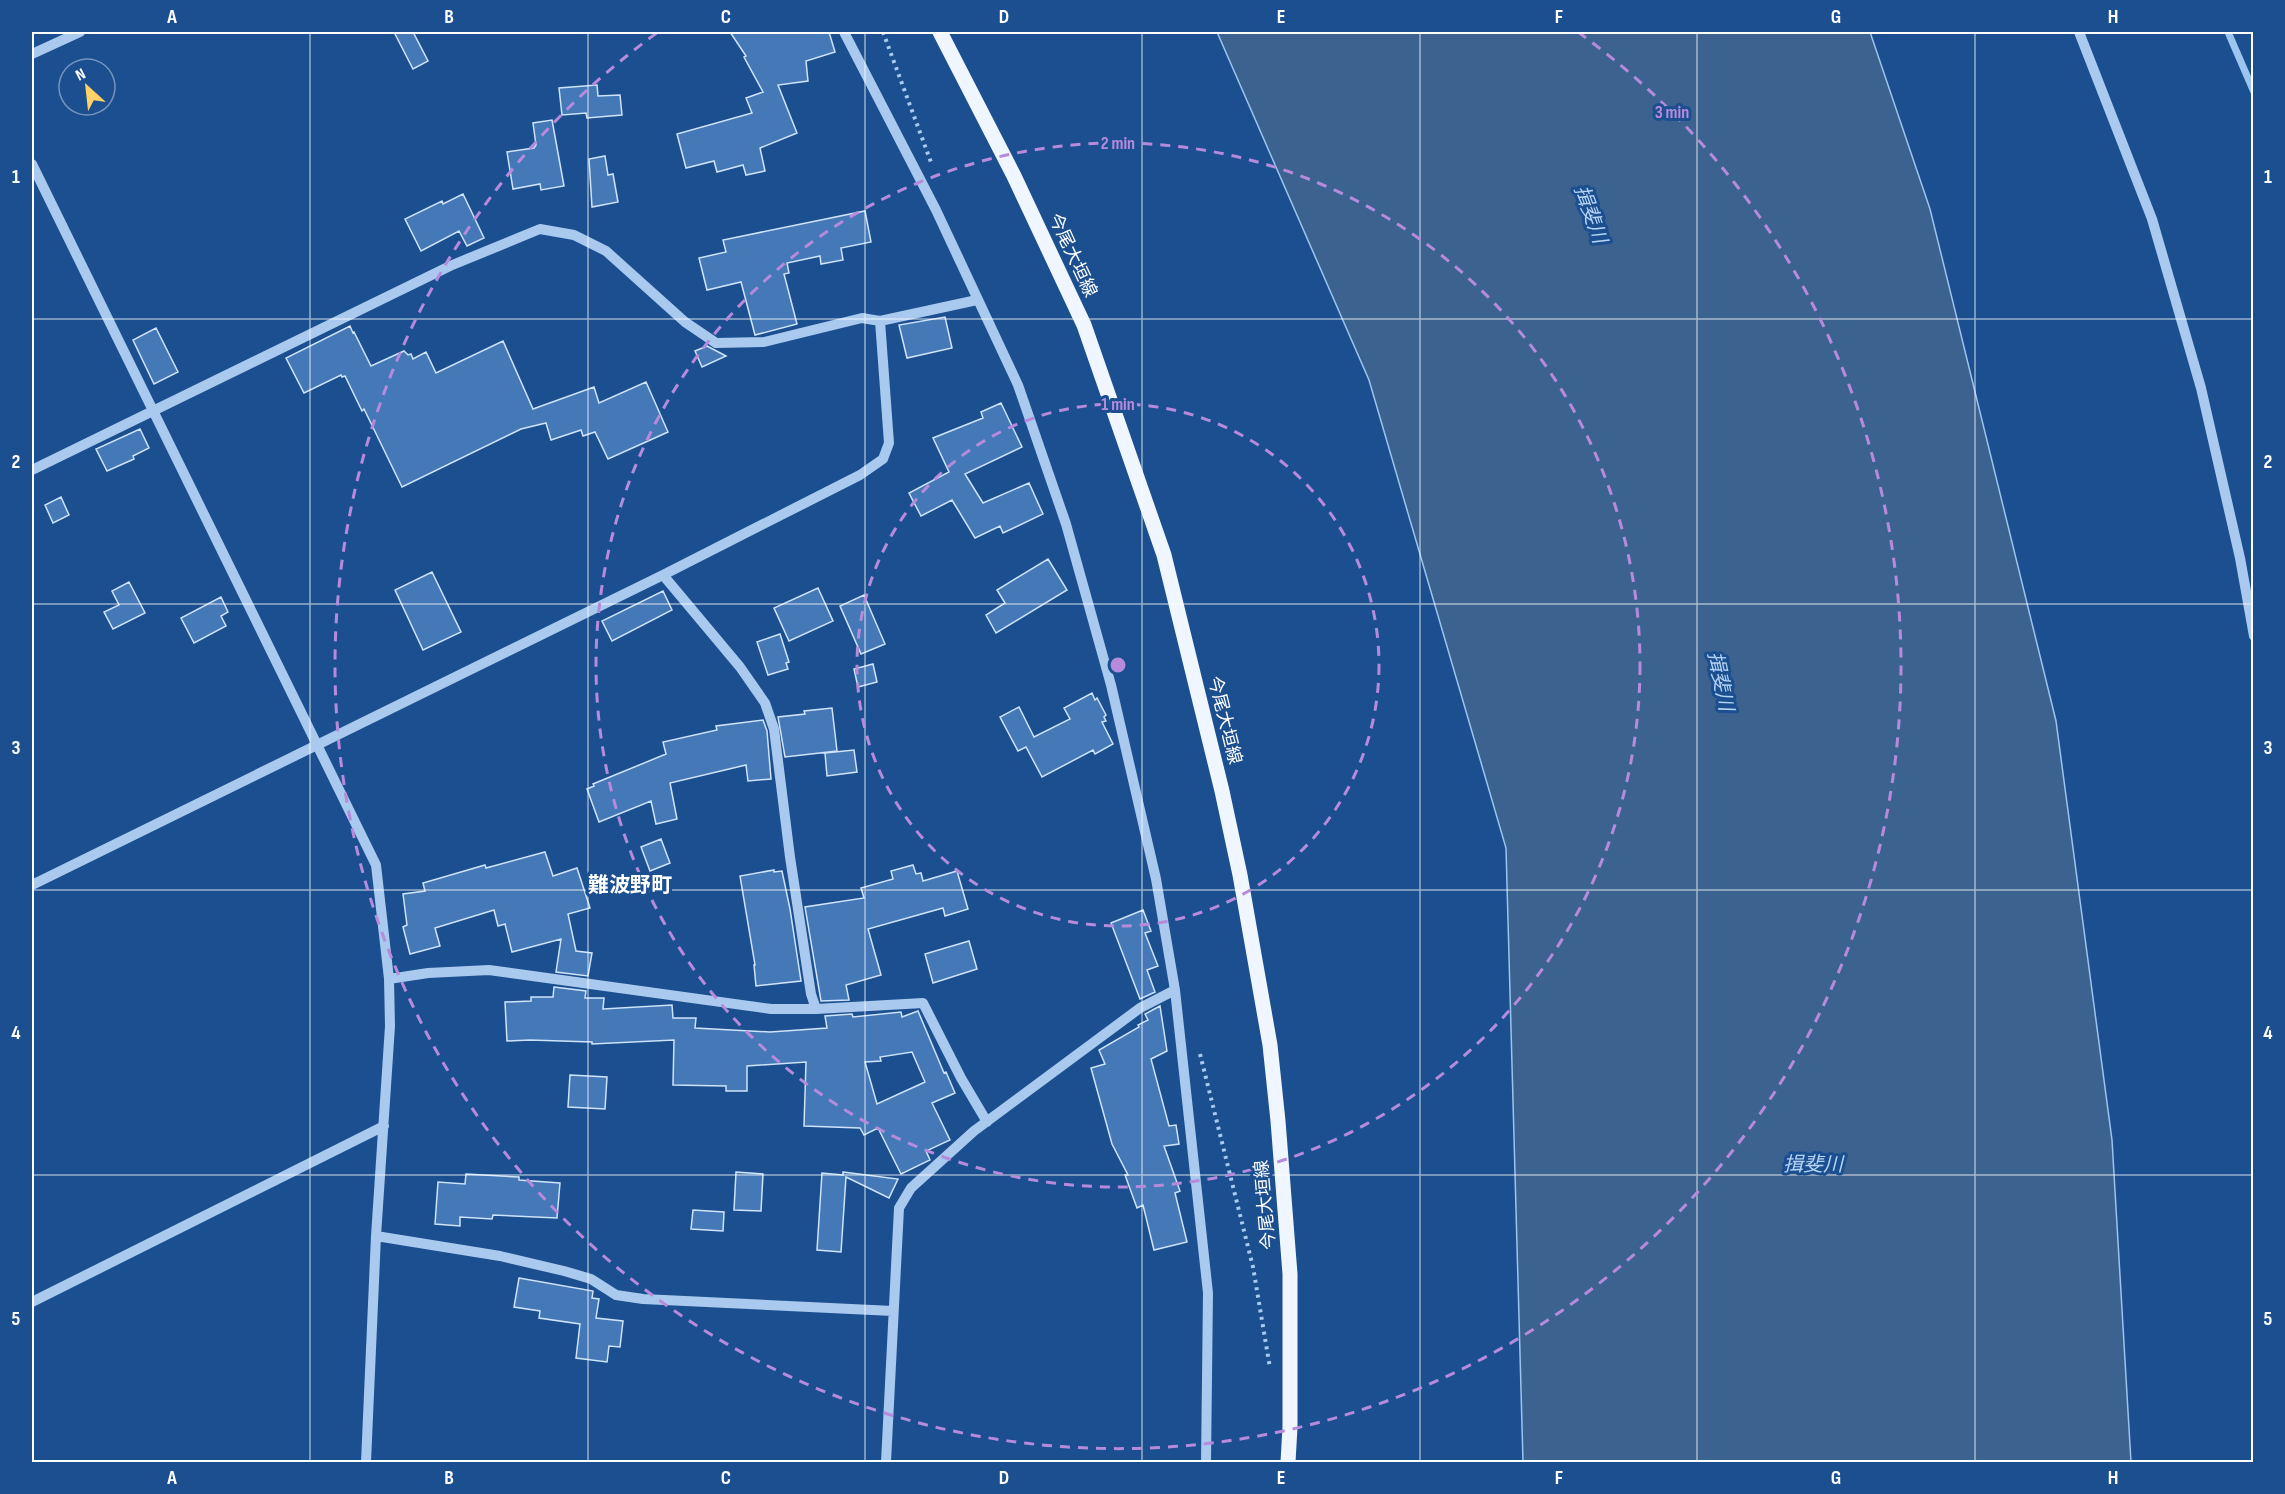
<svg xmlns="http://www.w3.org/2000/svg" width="2285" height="1494" viewBox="0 0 2285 1494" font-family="'Sofia Sans Condensed','Noto Sans JP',sans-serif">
<rect width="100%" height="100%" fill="#1b4f8f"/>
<path fill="#3c6290" stroke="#9cc4f0" stroke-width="1.5" d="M1217,32H1870L1930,209L2056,721L2112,1140L2131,1462H1523L1506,848L1369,380Z"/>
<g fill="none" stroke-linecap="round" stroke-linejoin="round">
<path stroke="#9cc4f0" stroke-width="7" d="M2228,32L2254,92"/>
</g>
<path fill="#4478b7" stroke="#cfe3fa" stroke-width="1.5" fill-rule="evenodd" d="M394,32H413L428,61L413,69Z
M730,32H829L835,52L806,61L808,81L778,85L797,133L760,148L765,171L746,175L743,165L717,172L714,161L686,168L677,134L752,113L746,98L763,92L744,57L746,56Z
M597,85L598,96L620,95L622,115L587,118L586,113L562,115L559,88Z
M552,120L564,186L541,190L540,184L513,189L507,152L534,148L536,145L533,123Z
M605,156L608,175L613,174L618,202L592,207L589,159Z
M463,194L484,238L467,246L459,231L421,251L405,219L442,201L443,204Z
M865,211L871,242L841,248L843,260L821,264L820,256L787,263L789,273L784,274L797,324L755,335L741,282L707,290L699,258L726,252L723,240Z
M945,317L952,348L907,358L899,325Z
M350,326L353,333L354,332L371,366L404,351L408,355L411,354L413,359L426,352L436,373L503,341L533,409L594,387L599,403L646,382L668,432L608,459L595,432L583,436L581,430L551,440L546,423L521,429L402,487L364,409L362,411L345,376L342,377L341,375L304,393L286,358Z
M156,328L178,372L154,384L133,340Z
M707,346L726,356L702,367L695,351Z
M1001,403L1022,447L965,474L983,503L1029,483L1043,514L1003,533L1000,526L975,538L952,500L921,516L909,493L949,472L933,438L983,418L981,412Z
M140,429L149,448L133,456L134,459L107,471L96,449Z
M61,497L69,515L53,523L45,505Z
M1048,559L1067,590L996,633L986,615L1005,603L997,590Z
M432,572L461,632L423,650L395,590Z
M129,582L145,613L113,629L104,612L119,605L112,591Z
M818,588L833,621L789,641L774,608Z
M663,591L672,610L612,641L602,621Z
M864,595L885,644L861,654L840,606Z
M221,597L228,612L221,616L226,626L194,643L181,618Z
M780,634L789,662L786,663L788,669L768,675L757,642Z
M873,664L877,682L858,687L854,669Z
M1092,693L1095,700L1097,698L1106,715L1104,717L1106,721L1102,722L1113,744L1095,754L1093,750L1042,777L1026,747L1018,751L1000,717L1019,707L1034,737L1070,719L1064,708Z
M832,708L837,751L785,757L778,717L805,714L804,711Z
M763,720L767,731L771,779L748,781L746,765L670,783L677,819L656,824L651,801L599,822L587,789L594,786L593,784L666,754L663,742L717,730L716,726Z
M854,750L857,772L827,776L825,753Z
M661,839L670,863L650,871L641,847Z
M545,852L553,876L577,868L590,908L568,914L576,951L592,953L588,976L556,972L561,939L512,952L505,924L498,926L494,910L435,928L440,946L410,954L403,927L407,925L403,894L425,891L423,883L485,865L486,868Z
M913,865L916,874L921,873L923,881L957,871L968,909L945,916L943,908L868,929L881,975L846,985L849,1000L821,1001L805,907L864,898L861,888L893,879L891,871Z
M774,870V872L782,871L790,909L801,981L756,986L754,965H755L740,876Z
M1143,910L1151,931L1145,933L1158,966L1147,970L1155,992L1140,999L1111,923Z
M969,941L977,969L933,983L925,954Z
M554,987L586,991L585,998H604L603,1009L672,1005L673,1018H696L695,1028L770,1032L827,1028L825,1016L852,1014L853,1017L901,1012L902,1017L918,1011L944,1073L946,1072L955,1093L932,1103L950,1140L926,1151L930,1160L901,1174L878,1128L864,1135L860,1128L804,1126L806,1062L747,1066V1091H726V1086L673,1085L674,1040L592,1044V1042L530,1040L507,1041L505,1002L531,1001V997H553ZM912,1052L925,1082L877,1104L865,1062L881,1061L880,1057Z
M1160,1006L1167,1051L1151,1059L1169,1126L1176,1125L1179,1144L1164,1146L1180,1191L1175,1193L1187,1242L1154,1250L1143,1205L1137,1208L1125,1175H1128L1112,1144L1091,1068L1105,1064L1099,1050L1139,1027L1138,1025L1148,1020L1145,1014Z
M570,1075L607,1077L605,1109L568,1107Z
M736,1172L763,1174L761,1211L734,1210Z
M843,1172L898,1179L889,1198L846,1177L841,1252L817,1250L822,1173L843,1175Z
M466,1174L519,1177V1180L560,1183L557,1218L493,1215L492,1219L460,1217V1226L435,1224L438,1182L465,1184Z
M693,1210L724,1212L723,1231L691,1229Z
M519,1278L593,1291L592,1298L599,1299L596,1318L623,1321L620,1347L609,1346L607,1362L576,1358L580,1324L539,1318L540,1311L514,1307Z"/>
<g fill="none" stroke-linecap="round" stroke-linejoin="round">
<path stroke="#a9c9ee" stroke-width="4" stroke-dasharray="3 4.5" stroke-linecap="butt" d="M883,32L932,165
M1200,1054L1253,1267L1270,1368"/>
<path stroke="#a9c9ee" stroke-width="10" d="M844,32L936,210L1018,385L1066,524L1111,685L1156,879L1175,990L1208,1293L1206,1462
M2079,32L2152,219L2201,388L2240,558L2254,636
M32,54L80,32
M32,164L376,865L389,979L390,1026L376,1236L366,1462
M32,470L450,266L540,229L574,235L606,251L685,322L716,343L764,342L862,318L880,321L977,300
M663,575L740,667L765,703L774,729L790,857L811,994L816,1009
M32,885L663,575L860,475L883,459L889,443L880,321
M389,979L428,973L489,970L771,1009H816L923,1003L961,1078L987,1122
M376,1236L500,1256L564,1271L591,1279L616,1295L643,1299L893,1311
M32,1302L384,1126
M886,1462L899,1208L911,1188L974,1131L1140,1008L1175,990"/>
<path stroke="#f0f6ff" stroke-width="15" d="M940,32L1014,176L1084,325L1164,555L1222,791L1240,875L1270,1045L1278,1121L1290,1274V1427L1288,1462"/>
</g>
<path fill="none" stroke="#fff" stroke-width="1.5" stroke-opacity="0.55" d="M310,32V1462M588,32V1462M865,32V1462M1142,32V1462M1420,32V1462M1697,32V1462M1975,32V1462M32,319H2254M32,604H2254M32,890H2254M32,1175H2254"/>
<g fill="none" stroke="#b68bdc" stroke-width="3" stroke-dasharray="10 8">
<circle cx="1118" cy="665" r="261"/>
<circle cx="1118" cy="665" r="522"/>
<path d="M1578 32A783 783 0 1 1 658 32"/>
</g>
<g text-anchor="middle" stroke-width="6" stroke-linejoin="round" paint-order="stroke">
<g font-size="18" fill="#fff" stroke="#1b4f8f">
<text transform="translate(1073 255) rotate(65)" y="6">今尾大垣線</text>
<text transform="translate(1225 720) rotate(76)" y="6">今尾大垣線</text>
<text transform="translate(1265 1205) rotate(-95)" y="6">今尾大垣線</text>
</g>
<g font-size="20" font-style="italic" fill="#b5d3f5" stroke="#1b4f8f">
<text transform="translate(1591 214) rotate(70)" y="7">揖斐川</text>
<text transform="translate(1721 681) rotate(78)" y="7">揖斐川</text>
<text x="1813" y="1171">揖斐川</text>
</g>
<g font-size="21" font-weight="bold" fill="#fff" stroke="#1b4f8f">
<text x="630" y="892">難波野町</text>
</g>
</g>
<circle cx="1118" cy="665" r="9" fill="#b68bdc" stroke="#1b4f8f" stroke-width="3"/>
<g font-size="18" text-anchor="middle" font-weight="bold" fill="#b68bdc" stroke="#1b4f8f" stroke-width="6" stroke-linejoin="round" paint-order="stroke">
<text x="1672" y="118">3 min</text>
<text x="1118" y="149">2 min</text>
<text x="1118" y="410">1 min</text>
</g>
<rect width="2285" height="1494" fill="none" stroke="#1b4f8f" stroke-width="66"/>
<g transform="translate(87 87) rotate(333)"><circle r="28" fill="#1b4f8f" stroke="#7695bc" stroke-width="1.5"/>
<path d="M0-4.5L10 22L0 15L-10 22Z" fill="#ffd166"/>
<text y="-9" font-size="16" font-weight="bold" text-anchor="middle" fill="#ffffff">N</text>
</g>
<rect x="33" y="33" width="2219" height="1428" fill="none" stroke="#fff" stroke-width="2"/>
<g font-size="20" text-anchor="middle" font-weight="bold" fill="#fff">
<text x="172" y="23">A</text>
<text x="449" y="23">B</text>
<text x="726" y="23">C</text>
<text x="1004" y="23">D</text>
<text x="1281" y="23">E</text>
<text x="1559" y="23">F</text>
<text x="1836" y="23">G</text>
<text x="2113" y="23">H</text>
<text x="16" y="183">1</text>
<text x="2268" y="183">1</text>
<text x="16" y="468">2</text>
<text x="2268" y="468">2</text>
<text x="16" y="754">3</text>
<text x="2268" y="754">3</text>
<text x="16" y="1039">4</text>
<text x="2268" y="1039">4</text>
<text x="16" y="1325">5</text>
<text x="2268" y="1325">5</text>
<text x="172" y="1484">A</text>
<text x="449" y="1484">B</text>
<text x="726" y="1484">C</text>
<text x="1004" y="1484">D</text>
<text x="1281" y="1484">E</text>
<text x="1559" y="1484">F</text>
<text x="1836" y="1484">G</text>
<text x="2113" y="1484">H</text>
</g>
</svg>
